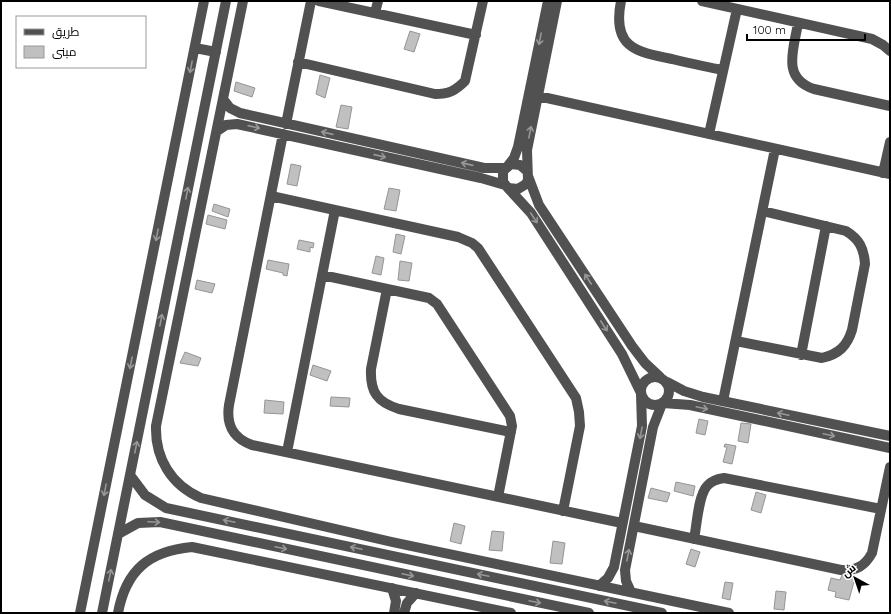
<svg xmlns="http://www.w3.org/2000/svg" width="891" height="614" viewBox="0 0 891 614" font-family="Quicksand,Cairo,sans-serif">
<rect width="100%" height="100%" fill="#fff"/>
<path fill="#c0c0c0" stroke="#959595" d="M410,31L420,34L414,52L404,49Z
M320,75L330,78L325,98L316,94Z
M236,82L255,88L252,97L234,91Z
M341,105L352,107L348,129L336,127Z
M291,164L301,166L297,186L287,184Z
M389,188L400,190L396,211L384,209Z
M214,204L230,209L228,217L212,211Z
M208,215L227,220L225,229L206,224Z
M396,234L405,236L401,254L393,252Z
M299,240L314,243L313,248L310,247V252L297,249Z
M376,256L384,258L381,275L372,273Z
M268,260L289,264L287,276L283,275V273L266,269Z
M400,261L412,263L409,281L398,280Z
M197,280L215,284L212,293L195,289Z
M185,352L201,358L198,366L180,363Z
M313,365L331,371L327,381L310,375Z
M331,397L350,398L349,407L330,406Z
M265,400L284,402L283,414L264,413Z
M699,419L708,421L705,435L696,433Z
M741,423L751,424L748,443L738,441Z
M725,444L736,446L732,464L723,462L727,447H724Z
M676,482L695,486L693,496L674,491Z
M651,488L670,493L667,502L648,498Z
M756,492L766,495L761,513L751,510Z
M454,523L465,526L461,544L450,541Z
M492,531L504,532L502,551L489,550Z
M553,541L565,543L562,564L550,563Z
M691,549L700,552L695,567L686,564Z
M842,575L855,578L849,600L835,597L836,592L828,590L831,578L840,580Z
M725,582L733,583L730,600L722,598Z
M776,591L786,592L784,610L774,609Z"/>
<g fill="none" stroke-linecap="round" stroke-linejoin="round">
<path stroke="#515151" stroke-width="10" d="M243,1L156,426C155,458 171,485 201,498L392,542L729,613
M319,1L476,35
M621,1C612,46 634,52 672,59C689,63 706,67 723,70
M702,1L872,39L883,45L890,51
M375,13L378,1
M798,23C794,49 781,78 814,89L890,106
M195,48L216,52
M298,62L435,94C449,94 455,91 465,81L483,1
M538,96L890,174
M223,99L230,108L240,113L484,168H506
M286,124L311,1
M217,131L226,125L237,124L481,178L505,185
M283,134L229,405C226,425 233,438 252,445L622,523
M709,134L737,9
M507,167L514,158L518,147L548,1
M527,171L520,165L511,164L503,171V182L508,188L518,189L526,184L528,180L527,150L557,1
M883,173L890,142
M528,176L539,205L632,346L645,363L660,377
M508,188L531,213L622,354L641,393
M271,196L458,237L472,243L478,248L576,398L579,412L580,426L563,511
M322,275L429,298L437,304L510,416L512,426L498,497
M387,289L371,369C370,392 377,402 399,409L511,432
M736,341L822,358C839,354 847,346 852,330L865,264C864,248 859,239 846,231L763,211
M801,355L826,226
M641 391a14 14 0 1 1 28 0a14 14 0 1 1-28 0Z
M667,382L684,391L703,397L890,436
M723,401L775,149
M663,403L690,405L890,448
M287,452L335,210
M130,475L145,495L166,508L662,613
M634,526L841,570C856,571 865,566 872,553L890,467
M118,534L138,523L160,522L589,613
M694,539C697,525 698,496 707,486C711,481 717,479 724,478L881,509
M599,586L608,578L614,567L642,426L641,394
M392,588L396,601L394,613
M631,592L626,581L625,570L653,427L662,404
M80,613L204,1
M102,613L226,1
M118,613C126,570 149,551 192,547L511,613
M404,613L407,603L416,593"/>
</g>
<defs><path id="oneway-shaft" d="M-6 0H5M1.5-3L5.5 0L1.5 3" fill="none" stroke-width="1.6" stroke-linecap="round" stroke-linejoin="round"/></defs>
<g stroke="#979797">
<use href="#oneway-shaft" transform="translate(540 39) rotate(101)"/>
<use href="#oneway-shaft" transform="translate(191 67) rotate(101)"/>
<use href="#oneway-shaft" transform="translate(254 127) rotate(13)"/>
<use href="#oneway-shaft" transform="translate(530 132) rotate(-79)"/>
<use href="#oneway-shaft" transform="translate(327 133) rotate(-167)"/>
<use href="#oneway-shaft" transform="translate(380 156) rotate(13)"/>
<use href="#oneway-shaft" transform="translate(467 164) rotate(-167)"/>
<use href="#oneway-shaft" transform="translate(187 193) rotate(-79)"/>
<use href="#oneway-shaft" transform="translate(534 218) rotate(57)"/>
<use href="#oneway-shaft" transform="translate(157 235) rotate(101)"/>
<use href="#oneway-shaft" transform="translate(588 279) rotate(-123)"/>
<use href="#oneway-shaft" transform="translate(161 320) rotate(-79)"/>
<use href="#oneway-shaft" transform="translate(604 326) rotate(57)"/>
<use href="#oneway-shaft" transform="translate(131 363) rotate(101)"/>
<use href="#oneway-shaft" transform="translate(702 408) rotate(12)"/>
<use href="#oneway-shaft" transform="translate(783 414) rotate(-168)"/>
<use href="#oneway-shaft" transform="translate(641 433) rotate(101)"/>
<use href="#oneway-shaft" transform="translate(829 435) rotate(12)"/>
<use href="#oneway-shaft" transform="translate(136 447) rotate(-79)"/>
<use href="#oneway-shaft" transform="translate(105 490) rotate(101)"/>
<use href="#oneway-shaft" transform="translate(229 521) rotate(-168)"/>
<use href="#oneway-shaft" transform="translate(154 522) rotate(3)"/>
<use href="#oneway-shaft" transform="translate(281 548) rotate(12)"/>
<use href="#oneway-shaft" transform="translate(356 548) rotate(-168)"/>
<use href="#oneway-shaft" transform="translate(628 555) rotate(-79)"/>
<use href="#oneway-shaft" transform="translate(110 575) rotate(-78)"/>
<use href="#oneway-shaft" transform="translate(408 575) rotate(12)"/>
<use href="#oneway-shaft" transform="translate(483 575) rotate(-168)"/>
<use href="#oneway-shaft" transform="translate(535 602) rotate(12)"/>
<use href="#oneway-shaft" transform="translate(610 602) rotate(-168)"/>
</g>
<rect width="891" height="614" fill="none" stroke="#000000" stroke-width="4"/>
<rect x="16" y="16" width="130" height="52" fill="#ffffff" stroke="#999999"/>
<rect x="24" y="29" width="20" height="6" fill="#515151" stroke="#999999"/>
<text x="52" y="36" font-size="12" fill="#000000">طريق</text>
<rect x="24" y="46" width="20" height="12" fill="#c0c0c0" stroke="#999999"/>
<text x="52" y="56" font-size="12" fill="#000000">مبنى</text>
<g transform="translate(855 578) rotate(320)" stroke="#ffffff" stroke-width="3" paint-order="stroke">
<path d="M0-3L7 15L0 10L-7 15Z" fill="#000000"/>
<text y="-6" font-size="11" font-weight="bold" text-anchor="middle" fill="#000000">ش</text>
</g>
<path d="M747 34v6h118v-6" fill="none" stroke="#000000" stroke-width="2"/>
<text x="753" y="34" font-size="12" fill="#000000" stroke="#ffffff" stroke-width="3" paint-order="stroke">100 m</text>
</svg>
